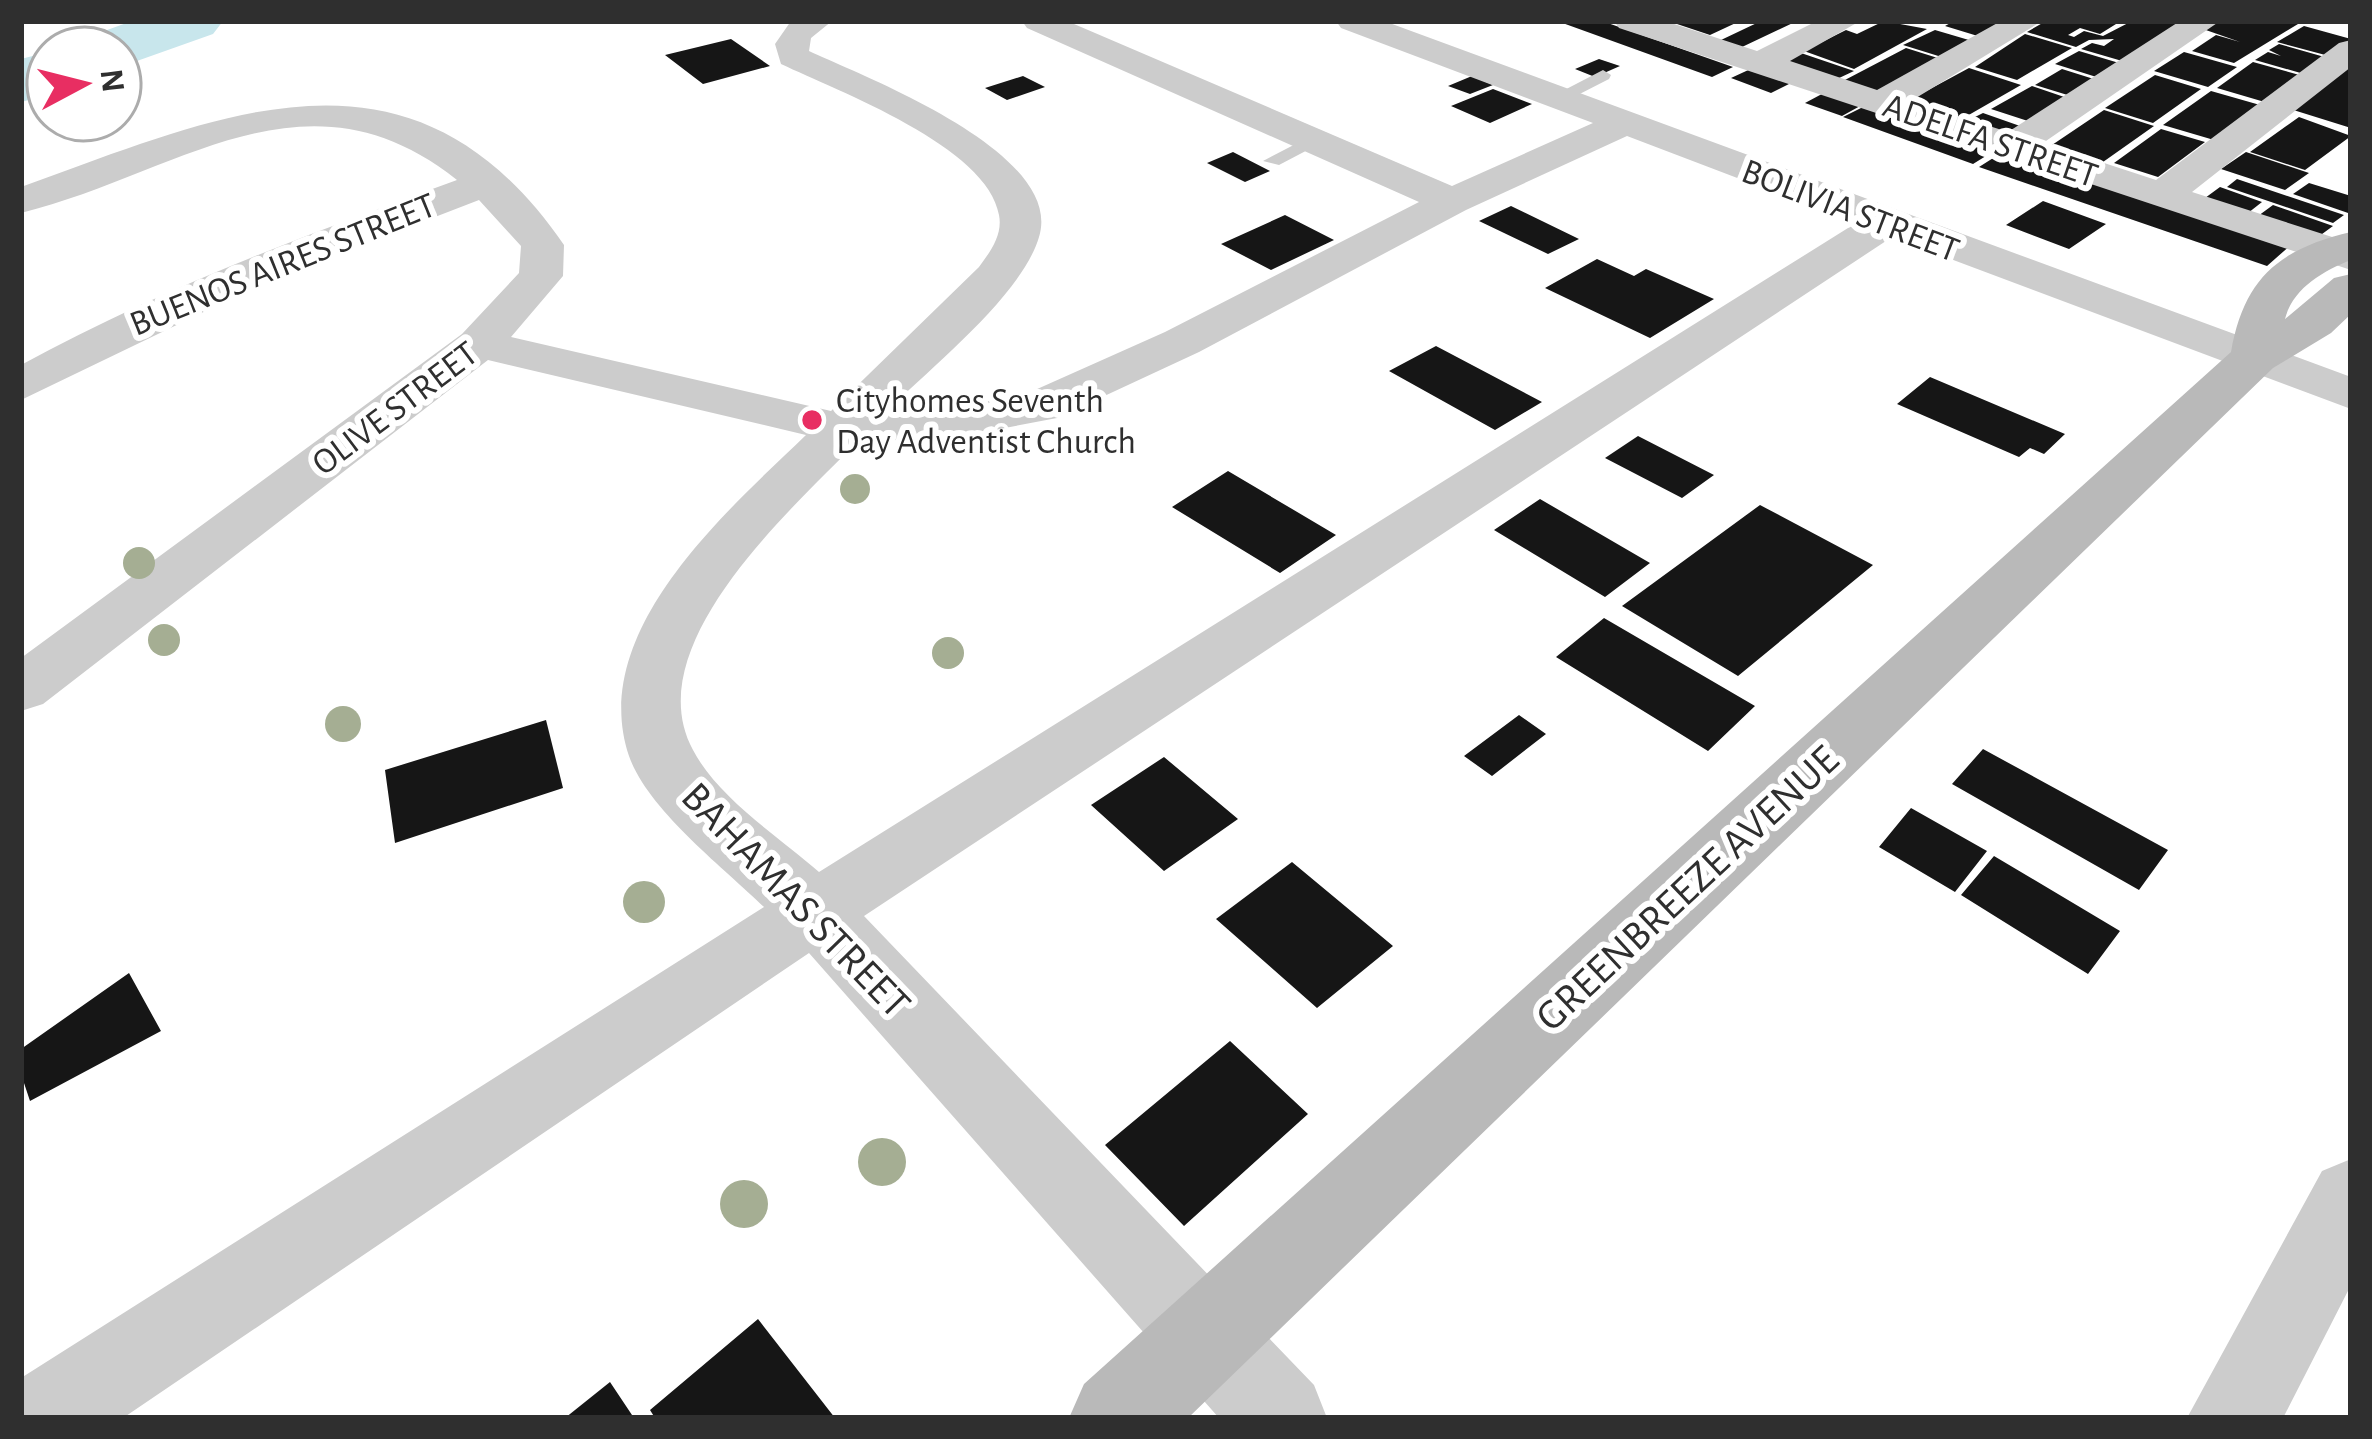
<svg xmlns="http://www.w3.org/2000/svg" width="2372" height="1439" viewBox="0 0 2372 1439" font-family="'Alegreya Sans',sans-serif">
<rect width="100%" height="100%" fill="#fff"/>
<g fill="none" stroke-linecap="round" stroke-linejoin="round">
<path fill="#c8e6ec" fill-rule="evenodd" d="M132,21H223L213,34L120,67V48H86L96,34Z
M48,52V95L21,102V59Z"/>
</g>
<path fill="#161616" d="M1557,21H1602L1733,67L1712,77Z
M1684,21H1740L1710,35L1677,24Z
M1761,21H1797L1742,47L1721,40Z
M1884,21L1927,29L1854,69L1804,51L1846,30L1857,34Z
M1954,21H2010L1981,37L1945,26Z
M2046,21L2116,24L2100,34L2080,28L2068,35L2074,37L2084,31L2103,36L2132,21H2197L2129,63L2081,49L2092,43L2104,46L2114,39L2089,40L2076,47L2027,32Z
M2218,21H2289L2298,24L2234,63L2192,51L2216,35L2240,42L2203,29Z
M2304,26L2351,39V42L2329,56L2277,42Z
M1935,30L1979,43L1948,59L1903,45Z
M2025,34L2072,48L2017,80L1975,67Z
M731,39L770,66L703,84L665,55Z
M2279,44L2328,58L2304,74L2255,60L2268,52L2281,56L2269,50Z
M1906,48L1944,60L1881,94L1843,81Z
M2079,51L2129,66L2106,80L2055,64Z
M2184,52L2237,67L2208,87L2154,71Z
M1801,53L1854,71L1837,79L1784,60Z
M1599,59L1620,66L1595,77L1575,69Z
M2253,62L2303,76L2268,103L2217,88Z
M2351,62V128L2287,108Z
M1757,66L1797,80L1771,93L1731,78Z
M1969,68L2021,85L1960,120L1906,102Z
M2062,69L2100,81L2074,97L2035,85Z
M2155,75L2201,89L2153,123L2105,108Z
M1023,76L1045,87L1007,100L985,88Z
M1472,76L1493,85L1470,94L1448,86Z
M2032,86L2073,100L2034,123L1991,109Z
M1835,87L1871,100L1842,116L1805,103Z
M1493,89L1532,104L1490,123L1451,106Z
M2211,91L2260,105L2214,140L2163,125Z
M1873,102L2002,146L1973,164L1843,117Z
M2104,110L2154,126L2103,162L2052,145Z
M1983,113L2020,126L2003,134L1967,121Z
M2299,117L2351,136L2305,170L2250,152Z
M2161,129L2205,142L2158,177L2114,163Z
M2009,148L2293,243L2267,266L1979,167Z
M1233,152L1270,171L1245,182L1207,163Z
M2246,152L2309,173L2285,190L2221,169Z
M2237,179L2344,215L2333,223L2227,187Z
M2309,183L2351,196V214L2293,194Z
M2220,187L2262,202L2248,213L2205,198Z
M2043,201L2106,224L2069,249L2006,225Z
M2273,205L2333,226L2318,237L2258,216Z
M1511,206L1579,239L1548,254L1479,221Z
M1285,215L1334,240L1271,270L1221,244Z
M1597,259L1634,276L1646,269L1714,299L1650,338L1545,288Z
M1436,346L1542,402L1495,430L1389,371Z
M1930,377L2065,434L2044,454L2030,448L2019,457L1897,404Z
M1638,436L1714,475L1682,498L1605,458Z
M1228,471L1336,535L1280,573L1172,507Z
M1540,499L1650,563L1605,597L1494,530Z
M1760,505L1873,565L1738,676L1622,606Z
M1604,618L1755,706L1708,751L1556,657Z
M1519,715L1546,734L1492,776L1464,756Z
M546,720L563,788L395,843L385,770Z
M1983,749L2168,850L2139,890L1952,784Z
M1164,757L1238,819L1164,871L1091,805Z
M1911,808L1987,851L1955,892L1879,847Z
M1994,856L2120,931L2088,974L1961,895Z
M1292,862L1393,946L1317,1008L1216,919Z
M129,973L161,1031L30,1101L21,1074V1049Z
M1230,1041L1308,1114L1184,1226L1105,1145Z
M758,1319L835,1418H655L650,1410Z
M610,1382L634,1418H565Z"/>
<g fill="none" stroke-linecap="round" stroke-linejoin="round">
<path fill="#ccc" fill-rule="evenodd" d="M1603,70L1611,75L1609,79L1564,102L1549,98Z
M1313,135L1322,140L1319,144L1279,165L1263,161Z"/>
<path fill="#ccc" fill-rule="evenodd" d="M791,21H832L811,38L809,51C867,78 1065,153 1039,237C1022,295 932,366 888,410L958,407L1026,394L1165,332L1419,202L1027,28L1022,21H1067L1452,186L1593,123L1341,28L1336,21H1384L2351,377V409L1892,237L864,916L1314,1385L1327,1418H1219L809,953L123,1418H21V1378L764,907C724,868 648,810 629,756C587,632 726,512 806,435L488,360L43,704L21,711V658L462,334L519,273L521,246L479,200L264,283L21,400V365C160,289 308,234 457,180C305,59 177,175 21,213V187C224,114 412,24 564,245L563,276L511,337L831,411L979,267C990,252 1003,235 999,215C988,147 838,91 781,64L775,44ZM1627,136L1856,223L819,872C779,837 718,798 693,750C636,645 793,508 857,442L958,437L1057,418L1199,352L1466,210Z
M1614,21H1665L1757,51L1817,21H1860L1790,61L1877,90L2001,21H2042L1911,101L2008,132L2180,21H2220L2043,143L2156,180L2339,43L2351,40V67L2192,192L2351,243V270L1619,28Z
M2351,1159V1285L2283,1418H2187L2322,1171Z"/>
<path fill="#b9b9b9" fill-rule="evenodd" d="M2351,232V260C2323,271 2293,288 2285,319L2334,278L2351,274V314L2331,333L2273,368L1188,1418H1069L1084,1384L2231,352C2244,278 2279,249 2351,232Z"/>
</g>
<g fill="#a5ae93">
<circle cx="855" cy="489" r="15"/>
<circle cx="139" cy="563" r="16"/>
<circle cx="164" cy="640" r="16"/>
<circle cx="948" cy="653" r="16"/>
<circle cx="343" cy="724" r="18"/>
<circle cx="644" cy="902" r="21"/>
<circle cx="882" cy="1162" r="24"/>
<circle cx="744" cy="1204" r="24"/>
</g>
<circle fill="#e82e62" stroke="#fff" stroke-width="4.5" cx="812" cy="420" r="12"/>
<g text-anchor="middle" stroke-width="12" stroke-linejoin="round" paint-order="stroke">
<g font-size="36" fill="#2f2f2f" stroke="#fff">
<text transform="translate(1991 139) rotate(19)" y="13">ADELFA STREET</text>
<text transform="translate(1851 209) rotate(21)" y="13">BOLIVIA STREET</text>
<text transform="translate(282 263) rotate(-22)" y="13">BUENOS AIRES STREET</text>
<text transform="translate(394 407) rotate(-37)" y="13">OLIVE STREET</text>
</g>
<g font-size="36" fill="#2f2f2f" stroke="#fff" text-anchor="start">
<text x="836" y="412">Cityhomes Seventh<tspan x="836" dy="41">Day Adventist Church</tspan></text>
</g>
<g font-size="42" fill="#2f2f2f" stroke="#fff">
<text transform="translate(1686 887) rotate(-43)" y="15">GREENBREEZE AVENUE</text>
<text transform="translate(797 899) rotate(46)" y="15">BAHAMAS STREET</text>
</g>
</g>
<rect width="2372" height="1439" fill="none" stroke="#2f2f2f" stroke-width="48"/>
<g transform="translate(84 84) rotate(83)"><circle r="57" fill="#ffffff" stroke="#acacac" stroke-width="3"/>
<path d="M0-9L21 45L0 30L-21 45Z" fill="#e82e62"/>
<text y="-18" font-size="33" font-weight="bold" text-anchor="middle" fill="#2f2f2f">N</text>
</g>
</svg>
